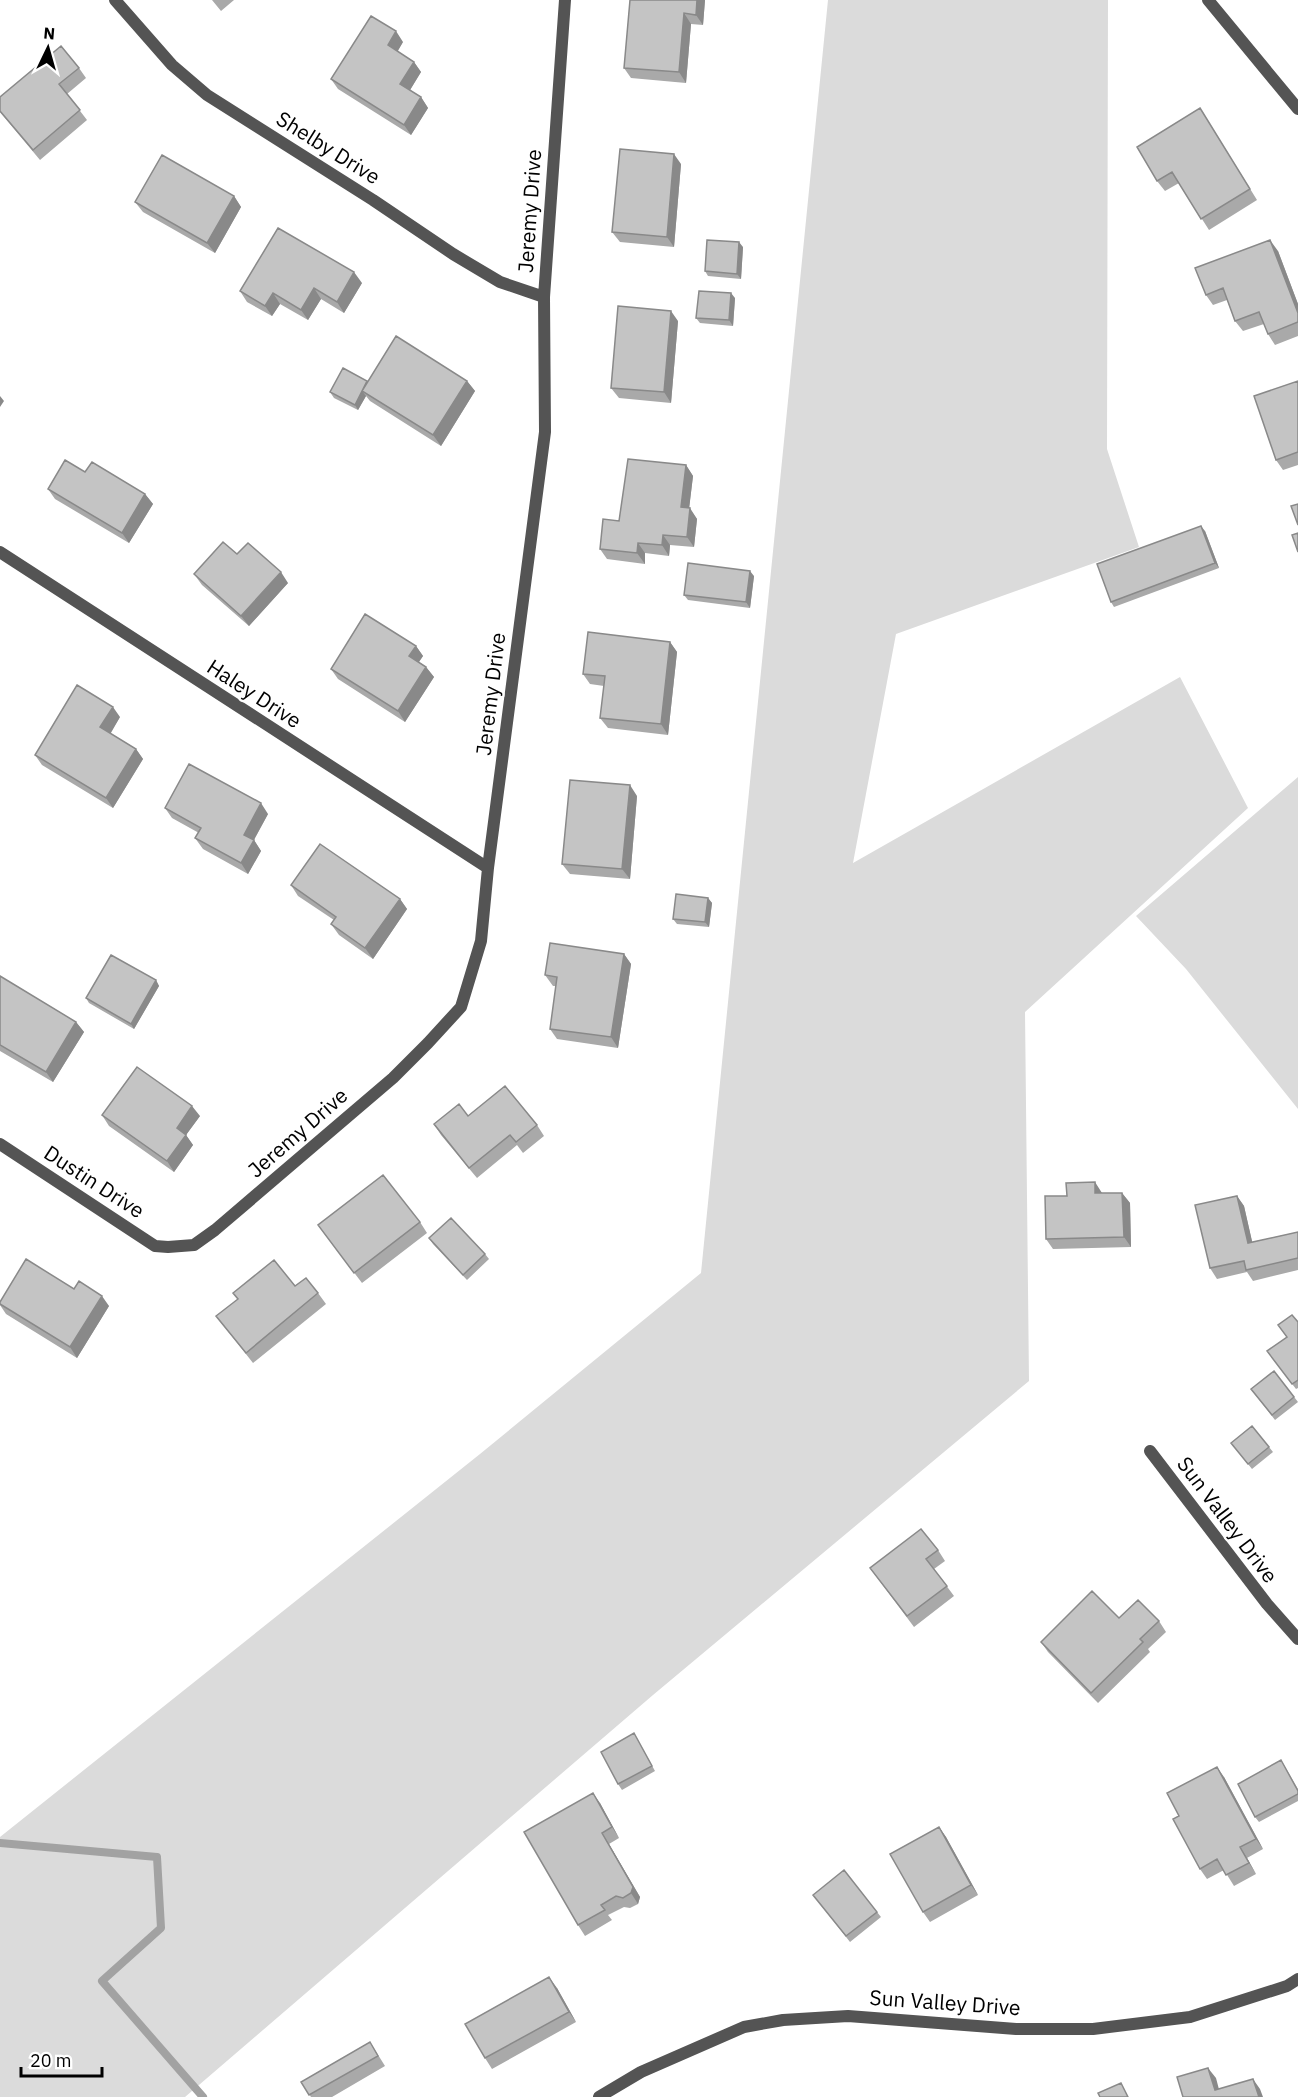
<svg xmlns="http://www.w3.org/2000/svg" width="1298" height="2097" viewBox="0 0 1298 2097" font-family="'IBM Plex Sans',sans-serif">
<rect width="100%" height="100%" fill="#fff"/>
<path fill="#dbdbdb" d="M828,0H1108L1107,449L1139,547L896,634L853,863L1180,677L1248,808L1025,1012L1029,1381L653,1695L185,2097H0V1837L480,1454L701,1273Z
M1298,777V1109L1186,969L1136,916Z"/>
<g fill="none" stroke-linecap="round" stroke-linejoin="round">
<path stroke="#a2a2a2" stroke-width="8" d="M0,1843L157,1857L161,1928L102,1981L203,2097"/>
<path stroke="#545454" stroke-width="12" d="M115,0L172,65L207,95L373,200L453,254L500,282L544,297
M1208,0L1298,109
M0,552L488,868
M0,1144L155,1246L168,1247L194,1245L215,1230L393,1078L428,1043L461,1007L481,941L488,868L545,432L544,297L565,0
M1150,1451L1267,1604L1298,1639
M599,2097L641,2072L744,2027L783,2020L848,2016L1016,2029H1093L1190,2017L1287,1986L1298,1979"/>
</g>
<path fill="#a9a9a9" d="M212,0H234L221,11Z
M630,0H705L703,25L691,24L686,83L631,78L624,68Z
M403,42L397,51L414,62L421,72L410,90L421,97L428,108L411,135L338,89L331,79Z
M79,68L86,78L67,94L87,120L40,160L0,112V97Z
M1200,108L1257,200L1209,230L1179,183L1165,191L1157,181Z
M681,164L674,247L620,242L612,232Z
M234,196L241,207L215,253L143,212L135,202Z
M743,247L741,279L708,276L705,271Z
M1278,251L1298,304V336L1275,345L1268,334L1264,324L1243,331L1235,321L1227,300L1213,305L1206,295Z
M362,283L344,313L321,299L308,320L280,304L272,316L247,302L240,291Z
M735,298L733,326L700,323L696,318Z
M678,321L671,403L619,398L611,388Z
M467,381L475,391L441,446L370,401L366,396L358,410L334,398L330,392L368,382Z
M1298,381V465L1283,470L1276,460Z
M686,465L693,476L689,508L697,519L694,547L670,545L669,556L645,553V564L607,559L600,549L619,521Z
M48,489L145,494L153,504L129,543L55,499Z
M1205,531L1219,568L1114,607L1111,602Z
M194,574L288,583L249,626L202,585Z
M754,576L750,608L688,600L684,595Z
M670,642L677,652L668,735L608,728L600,718L604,686L590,684L583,674Z
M416,646L423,656L419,662L426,667L434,677L405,722L338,679L331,669Z
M120,717L110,733L136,749L143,759L113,808L42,765L35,755Z
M637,796L630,879L570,874L562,864Z
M165,808L268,814L254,840L261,851L248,874L203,849L195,838L199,833L172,818Z
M291,885L400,899L407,909L373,959L339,935L331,924L334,920L298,896Z
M708,898L712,903L709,927L677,924L673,919Z
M624,954L631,964L618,1048L557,1039L550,1029L556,986H553L545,975Z
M0,976L76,1022L84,1032L53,1082L0,1051Z
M156,980L159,986L134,1029L89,1003L86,998Z
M102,1115L200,1116L186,1135L193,1145L174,1172L109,1126Z
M468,1116L537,1125L544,1136L523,1153L517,1145L477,1178L441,1135L434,1124Z
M1102,1193H1122L1130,1203L1131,1247L1053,1249L1046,1239L1067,1196Z
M1237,1196L1244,1206L1252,1242L1298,1232V1270L1253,1281L1247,1272L1217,1279L1210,1268Z
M420,1222L427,1233L362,1283L318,1225Z
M429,1238L485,1254L489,1259L467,1280L433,1244Z
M295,1286L318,1293L326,1304L253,1363L216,1316Z
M74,1289L109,1306L77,1358L6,1314L0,1305V1302Z
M1298,1322V1388L1296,1389L1267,1351L1287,1337Z
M1274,1371L1298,1402L1275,1420L1251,1389Z
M1269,1447L1273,1452L1252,1469L1235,1448Z
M938,1550L945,1561L934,1569L954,1596L914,1627L870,1568Z
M1119,1618L1159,1621L1166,1632L1148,1649L1150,1652L1098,1703L1048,1652L1041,1642Z
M634,1733L655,1771L622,1790L618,1784Z
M1281,1760L1298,1789V1801L1259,1822L1255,1817Z
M1224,1777L1263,1849L1247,1858L1256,1874L1234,1886L1224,1870L1207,1879L1200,1869L1179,1816Z
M600,1803L619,1838L609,1844L640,1897L638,1904L630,1908L624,1907L608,1915L612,1920L585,1936L578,1925Z
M939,1827L946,1837L978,1895L930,1922L923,1912Z
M817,1900L877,1912L881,1917L850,1942Z
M557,1988L576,2022L492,2069L485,2058Z
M370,2042L385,2066L332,2097H311L301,2082Z"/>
<path fill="#898989" d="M697,0H705L703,25L696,15Z
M684,13L691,24L686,83L679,72Z
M396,31L403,42L395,56L388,45Z
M414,62L421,72L407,95L400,84Z
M421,97L428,108L411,135L404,125Z
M674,154L681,164L674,247L667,237Z
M234,196L241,207L215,253L207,243Z
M1270,240L1278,251L1298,304V313Z
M739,242L743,247L741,279L737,274Z
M354,272L362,283L344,313L337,302Z
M314,288L321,299L308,320L301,310Z
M273,293L280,304L272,316L265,306Z
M731,293L735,298L733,326L729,320Z
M671,311L678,321L671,403L664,392Z
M367,381L371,386L362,391L366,396L358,410L355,405Z
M467,381L475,391L441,446L433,435Z
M0,396L4,401L0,407Z
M686,465L693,476L688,518L681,507Z
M145,494L153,504L129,543L122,533Z
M690,508L697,519L694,547L687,537Z
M1201,526L1205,531L1219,568L1215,563Z
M663,535L670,545L669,556L662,545Z
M638,543L645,553V564L637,553Z
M750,571L754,576L750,608L746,602Z
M281,572L288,583L249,626L241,616Z
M670,642L677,652L668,735L661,724Z
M416,646L423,656L416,666L409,656Z
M426,667L434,677L405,722L398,711Z
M113,707L120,717L108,738L100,727Z
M136,749L143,759L113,808L106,798Z
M630,785L637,796L630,879L622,869Z
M261,803L268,814L251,845L244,835Z
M254,840L261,851L248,874L241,863Z
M708,898L712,903L709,927L705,922Z
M400,899L407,909L373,959L365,948Z
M624,954L631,964L618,1048L611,1037Z
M156,980L159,986L134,1029L131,1024Z
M76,1022L84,1032L53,1082L46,1072Z
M192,1106L200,1116L186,1135L193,1145L174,1172L167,1161L177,1128Z
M1095,1182L1102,1193H1095Z
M1122,1193L1130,1203L1131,1247L1124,1237Z
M1237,1196L1244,1206L1255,1254L1248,1243Z
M102,1296L109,1306L77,1358L70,1347Z
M1217,1767L1224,1777L1263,1849L1256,1839Z
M593,1793L600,1803L619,1838L612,1827Z
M939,1827L946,1837L978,1895L971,1885Z
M602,1833L609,1844L640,1897L638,1904L631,1893Z
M1240,1847L1247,1858L1256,1874L1249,1863Z
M549,1977L557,1988L576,2022L569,2012Z
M1208,2068L1216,2078L1221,2097L1215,2090Z
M1253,2079L1260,2089L1263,2097H1259Z"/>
<path fill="#c4c4c4" stroke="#898989" stroke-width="1.5" d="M630,0H697L696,15L684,13L679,72L624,68Z
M371,16L396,31L388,45L414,62L400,84L421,97L404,125L331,79Z
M61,46L79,68L59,84L80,110L33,150L0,111V97Z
M1200,108L1250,189L1201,219L1172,172L1157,181L1137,147Z
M620,149L674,154L667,237L612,232Z
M162,155L234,196L207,243L135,202Z
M278,228L354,272L337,302L314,288L301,310L273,293L265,306L240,291Z
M707,240L739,242L737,274L705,271Z
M1270,240L1298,313V322L1268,334L1259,312L1235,321L1223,288L1206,295L1195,268Z
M699,291L731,293L729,320L696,318Z
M618,306L671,311L664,392L611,388Z
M396,336L467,381L433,435L362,391Z
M343,368L367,381L355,405L330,392Z
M1298,381V452L1276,460L1254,396Z
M628,459L686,465L681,507L690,508L687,537L663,535L662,545L638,543L637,553L600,549L603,519L619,521Z
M65,460L85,472L92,462L145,494L122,533L48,489Z
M1298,504V525L1291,506Z
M1201,526L1215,563L1111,602L1097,564Z
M1298,533V552L1292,535Z
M223,542L237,554L248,543L281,572L241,616L194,574Z
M688,563L750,571L746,602L684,595Z
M365,614L416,646L409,656L426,667L398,711L331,669Z
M588,632L670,642L661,724L600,718L605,676L583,674Z
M77,685L113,707L100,727L136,749L106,798L35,755Z
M189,764L261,803L244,835L254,840L241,863L195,838L201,828L165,808Z
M570,780L630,785L622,869L562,864Z
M320,844L400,899L365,948L331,924L336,917L291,885Z
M676,894L708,898L705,922L673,919Z
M550,943L624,954L611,1037L550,1029L557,977L545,975Z
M111,955L156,980L131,1024L86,998Z
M0,976L76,1022L46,1072L0,1045Z
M137,1067L192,1106L177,1128L186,1135L167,1161L102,1115Z
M505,1086L537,1125L516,1142L510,1135L469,1168L434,1124L459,1104L468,1116Z
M383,1175L420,1222L354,1273L318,1225Z
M1095,1182V1193H1122L1124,1237L1046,1239L1045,1196H1067L1066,1183Z
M1237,1196L1248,1243L1298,1232V1258L1246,1270L1244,1261L1210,1268L1195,1205Z
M451,1218L485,1254L463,1275L429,1238Z
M26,1259L74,1289L79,1281L102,1296L70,1347L0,1304V1302Z
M274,1260L295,1286L306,1278L318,1293L246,1353L216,1316L238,1299L233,1293Z
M1292,1315L1298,1322V1380L1292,1384L1267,1351L1287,1337L1278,1325Z
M1274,1371L1294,1397L1272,1415L1251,1389Z
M1252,1426L1269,1447L1248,1464L1231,1443Z
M921,1529L938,1550L926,1559L947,1586L907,1616L870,1568Z
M1092,1591L1119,1618L1138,1600L1159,1621L1140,1639L1143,1642L1091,1693L1041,1642Z
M634,1733L652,1766L618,1784L601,1752Z
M1281,1760L1298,1791V1794L1255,1817L1238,1784Z
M1217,1767L1256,1839L1240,1847L1249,1863L1226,1875L1217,1859L1200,1869L1173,1819L1179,1816L1167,1793Z
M593,1793L612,1827L602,1833L633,1887L631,1893L623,1898L616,1896L601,1905L605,1910L578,1925L524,1832Z
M939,1827L971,1885L923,1912L890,1854Z
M844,1870L877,1912L846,1936L813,1895Z
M549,1977L569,2012L485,2058L465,2024Z
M370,2042L378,2056L309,2095L301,2082Z
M1208,2068L1215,2090L1253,2079L1259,2097H1183L1177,2077Z
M1121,2083L1128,2097H1100L1098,2093Z"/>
<g text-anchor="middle" stroke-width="4.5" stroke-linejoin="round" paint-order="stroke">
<g font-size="21" fill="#000" stroke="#fff">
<text transform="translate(328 148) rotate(32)" y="7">Shelby Drive</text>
<text transform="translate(530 211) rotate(-86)" y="7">Jeremy Drive</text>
<text transform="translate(254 694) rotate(33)" y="7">Haley Drive</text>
<text transform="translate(491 694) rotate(-83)" y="7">Jeremy Drive</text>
<text transform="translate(298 1133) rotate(-41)" y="7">Jeremy Drive</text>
<text transform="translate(94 1182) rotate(33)" y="7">Dustin Drive</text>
<text transform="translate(1227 1520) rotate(53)" y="7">Sun Valley Drive</text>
<text transform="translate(945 2003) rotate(4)" y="7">Sun Valley Drive</text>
</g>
</g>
<g transform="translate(48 48) rotate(5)" stroke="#ffffff" stroke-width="4.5" paint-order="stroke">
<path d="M0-4.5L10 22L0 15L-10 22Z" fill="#000000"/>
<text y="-9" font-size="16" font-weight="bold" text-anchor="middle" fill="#000000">N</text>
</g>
<path d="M21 2067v9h81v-9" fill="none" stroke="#000000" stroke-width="3"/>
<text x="30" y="2067" font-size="18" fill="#000000" stroke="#ffffff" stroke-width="4.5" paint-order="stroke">20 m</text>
</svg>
